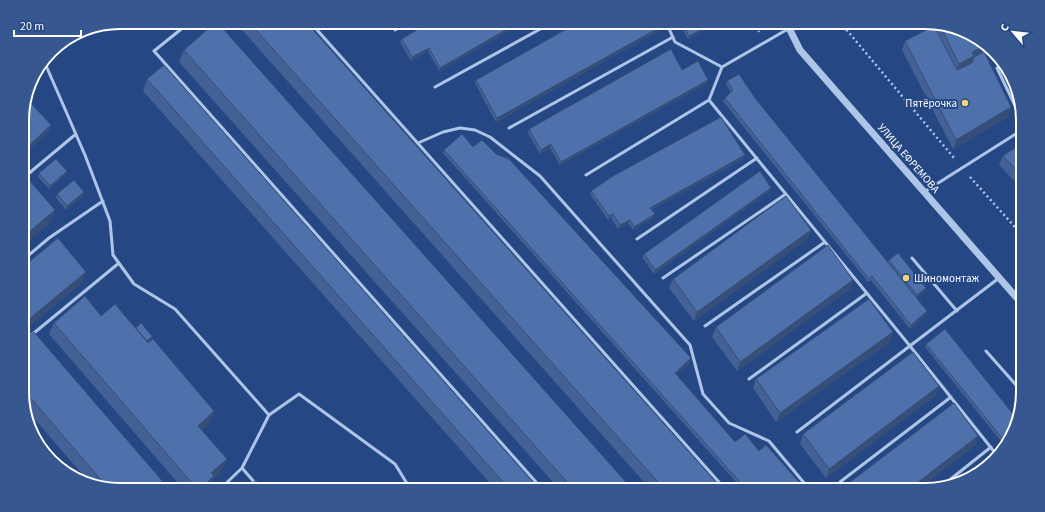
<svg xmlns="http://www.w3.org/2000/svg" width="1045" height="512" viewBox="0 0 1045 512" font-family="'Source Sans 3',sans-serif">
<rect width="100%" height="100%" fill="#254885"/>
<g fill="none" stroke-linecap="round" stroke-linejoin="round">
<path stroke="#afc5e8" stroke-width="2.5" stroke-dasharray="2 3" stroke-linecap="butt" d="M754,22L759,32
M840,22L954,158
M970,177L1023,236"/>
<path stroke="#afc5e8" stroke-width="3" d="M190,22L154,51L543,490
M310,22L726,490
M666,22L675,42L722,67
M800,22L722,67L709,100L910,346L996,454
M395,30L409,22
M44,61L85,155L110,221L113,255L134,284L175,309L269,415
M997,68L1022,120
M435,87L553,22
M509,128L673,37
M418,143L443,132L460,128L475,130L490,137L540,176L690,345L703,394L729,423L769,441L810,490
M22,168L31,172
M586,175L709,100
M22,179L76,134
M924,192L1022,130
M637,239L757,158
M912,258L957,311
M23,260L49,238L103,201
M663,278L786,194
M705,326L825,242
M23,342L119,263
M986,351L1023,393
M749,379L867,293
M797,432L999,278
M36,436L67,472
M242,468L256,484
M840,482L951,397
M942,486L991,447
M219,490L242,468L269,415L299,394L395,464L411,490"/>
<path stroke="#afc5e8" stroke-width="7" d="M786,22L800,50L1023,305"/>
</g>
<path fill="#436194" d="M244,22H306L723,490H651L241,29Z
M372,22H381L374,26Z
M524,22L439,71L428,51L411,61L400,42L402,39Z
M679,22H708L709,25L708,28L688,39Z
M932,24L968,32L991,51L986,53V55L1011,107L1008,117L953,149L902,50L905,41L930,28Z
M662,26L660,30L496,122L475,83L476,80Z
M184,50L633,490H560L179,62Z
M682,70L707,83L560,165L550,148L540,154L528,133L529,129Z
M147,79L540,490H496L143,91Z
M727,81L755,98L888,263L889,260L926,288L925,291L916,298L927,311L926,315L910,329L871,280L868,282L723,101L725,98L731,92L726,85Z
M1022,143V189L999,165L1003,156Z
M473,147L690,362L676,375L735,442L759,451L806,490H743L443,153L444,150Z
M743,159L651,210L653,218L633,230L628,223L618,229L611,218L608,220L590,194L591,191Z
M67,171L66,174L49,189L38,177L39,173Z
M770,191L654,274L642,257L644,254Z
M84,192L83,196L66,210L56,198L57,194Z
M811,230L807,239L694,321L669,288L673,279Z
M853,280L850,289L737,371L712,337L716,327Z
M101,316L136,328L152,336L151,340L148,342L210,423L202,430L222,471L213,479L210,487L207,490H184L49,334L54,323Z
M23,342L120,490L90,483L23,406Z
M890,342L776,422L753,388L756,379Z
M926,344L1013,435L1004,445L925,347Z
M939,386L935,396L826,478L800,444L803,434Z
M975,445L917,490H844L845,486Z"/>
<path fill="#374f78" d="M376,22H381L374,26Z
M519,22H524L439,71L440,68Z
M709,25L708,28L688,39L689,36Z
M662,26L660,30L496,122L497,118Z
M985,46L991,51L986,53L984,59L954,80L959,64L972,52Z
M429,48L428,51L411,61L412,57Z
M708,80L707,83L560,165L561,162Z
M1011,107L1008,117L953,149L956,140Z
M51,125L49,132L22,156V152Z
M551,144L550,148L540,154L541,150Z
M745,155L743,159L649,211L650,208Z
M67,171L66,174L49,189L50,186Z
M771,188L770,191L654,274L655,270Z
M84,192L83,196L66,210L67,206Z
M55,210L51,222L23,246L22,238Z
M613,214L611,218L608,220L609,216Z
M655,214L653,218L633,230L634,227Z
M630,220L628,223L618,229L620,225Z
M811,230L807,239L694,321L697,312Z
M86,272L82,283L23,332V324Z
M853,280L850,289L737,371L740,362Z
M926,288L925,291L916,299L917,295Z
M927,311L926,315L910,329L911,325Z
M893,332L890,342L776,422L780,413Z
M152,336L151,340L143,347L144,343Z
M691,358L690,362L674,377L675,373Z
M939,386L935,396L826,478L829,469Z
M214,411L210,423L194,437L198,426Z
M978,436L975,445L917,490H908Z
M227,459L222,471L213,479L210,487L207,490H198L211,473Z"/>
<path fill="#4e71ac" stroke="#374f78" d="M216,22H217L633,490H574L184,50Z
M249,22H306L723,490H665Z
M430,22H519L440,68L429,48L412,57L402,39Z
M579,22H659L662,26L497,118L476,80Z
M682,22H708L709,25L689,36Z
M940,25L968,32L985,46L972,52L974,56L959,64Z
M934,26L957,70L972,63L974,57L984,52L1011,107L956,140L905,41Z
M671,49L682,70L698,61L708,80L561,162L551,144L541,150L529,129Z
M164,65L540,490H510L147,79Z
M739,74L755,98L927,311L911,325L872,276L869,279L725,98L733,90L727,81Z
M26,98L51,125L22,152V113Z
M721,117L745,155L650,208L655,214L634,227L630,220L620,225L613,214L609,216L591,191L613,176Z
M462,134L473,147L482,140L496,154L509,159L691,358L675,373L735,442L745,434L759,451L766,445L806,490H747L444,150Z
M1022,143V176L1003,156Z
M56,159L67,171L50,186L39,173Z
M760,171L771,188L655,270L644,254Z
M29,180L55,210L22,238V185Z
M74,180L84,192L67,206L57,194Z
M786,196L811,230L697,312L673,279Z
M58,238L86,272L23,324V267Z
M828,245L853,280L740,362L716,327Z
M898,253L926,288L917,295L889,260Z
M85,296L101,316L115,304L148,343L153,339L214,411L198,426L227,459L211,473L214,476L198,490L54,323Z
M869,299L893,332L780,413L756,379Z
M141,323L152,336L147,341L136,328Z
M945,329L1017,419L1013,435L1006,443L926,344Z
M34,332L170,490H120L107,487L23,389V360L25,358L23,355V342Z
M913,352L939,386L829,469L803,434Z
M954,403L978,436L908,490H849L845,486Z
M37,439L63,468L42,452Z
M994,453L995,455L979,474L959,480Z
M256,480L264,490H244Z"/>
<g fill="#f1d674" stroke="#254885" stroke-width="1.5">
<circle cx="965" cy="103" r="4"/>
<circle cx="906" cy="278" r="4"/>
</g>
<g text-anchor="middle" stroke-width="4" stroke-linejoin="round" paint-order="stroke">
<g font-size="11" fill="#fff" stroke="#254885" text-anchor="end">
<text x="957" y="107">Пятёрочка</text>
<text x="914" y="282" text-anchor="start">Шиномонтаж</text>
</g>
<g font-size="11" fill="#fff" stroke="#254885">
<text transform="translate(909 158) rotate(49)" y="4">УЛИЦА ЕФРЕМОВА</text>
</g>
</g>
<path d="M0 0H1045V512H0ZM120 29H925A91 91 0 0 1 1016 120V392A91 91 0 0 1 925 483H120A91 91 0 0 1 29 392V120A91 91 0 0 1 120 29Z" fill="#36578f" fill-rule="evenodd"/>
<path fill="none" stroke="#fff" stroke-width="2" d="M120 29H925A91 91 0 0 1 1016 120V392A91 91 0 0 1 925 483H120A91 91 0 0 1 29 392V120A91 91 0 0 1 120 29Z"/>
<g transform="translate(1013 32) rotate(298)" stroke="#254885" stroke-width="3" paint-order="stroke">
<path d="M0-3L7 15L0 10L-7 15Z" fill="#ffffff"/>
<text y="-6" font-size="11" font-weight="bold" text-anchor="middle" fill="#ffffff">С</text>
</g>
<path d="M14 30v6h67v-6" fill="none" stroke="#ffffff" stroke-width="2"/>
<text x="20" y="30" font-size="12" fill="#ffffff" stroke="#254885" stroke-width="3" paint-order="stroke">20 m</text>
</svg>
